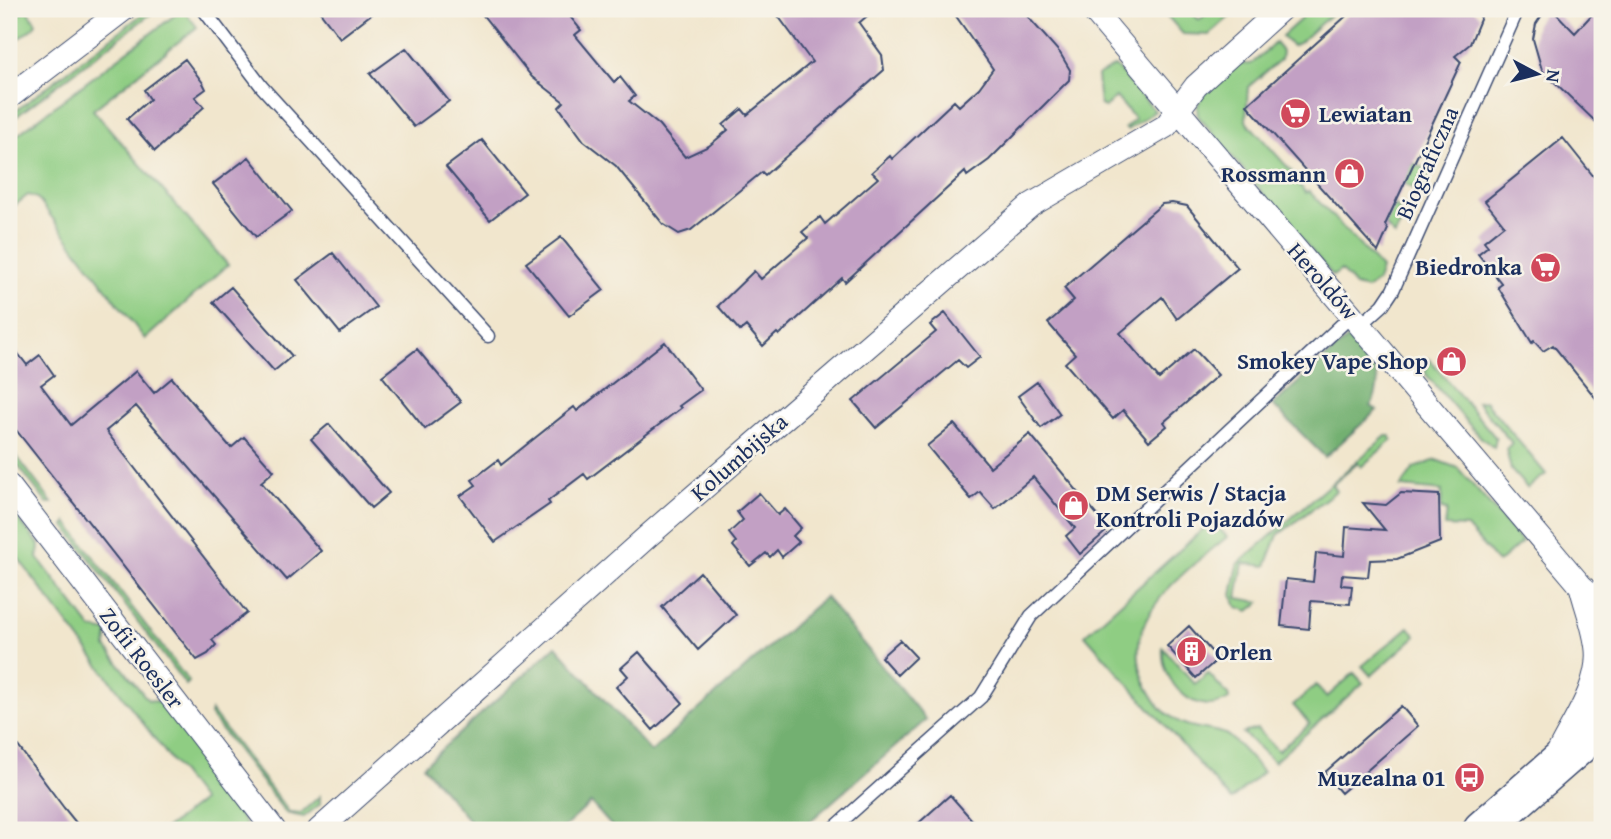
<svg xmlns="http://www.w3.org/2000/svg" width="1611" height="839" viewBox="0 0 1611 839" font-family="'Gentium Book Plus',serif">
<rect width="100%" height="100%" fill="#f7f3e8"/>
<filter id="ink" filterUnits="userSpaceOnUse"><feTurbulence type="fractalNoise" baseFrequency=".0143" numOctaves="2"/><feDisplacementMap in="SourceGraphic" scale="14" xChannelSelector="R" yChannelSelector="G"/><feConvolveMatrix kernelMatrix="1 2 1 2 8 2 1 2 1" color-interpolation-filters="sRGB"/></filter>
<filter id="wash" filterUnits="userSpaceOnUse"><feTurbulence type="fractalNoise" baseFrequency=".00686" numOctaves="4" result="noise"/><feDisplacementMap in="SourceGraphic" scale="28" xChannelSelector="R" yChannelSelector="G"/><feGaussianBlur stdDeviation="1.57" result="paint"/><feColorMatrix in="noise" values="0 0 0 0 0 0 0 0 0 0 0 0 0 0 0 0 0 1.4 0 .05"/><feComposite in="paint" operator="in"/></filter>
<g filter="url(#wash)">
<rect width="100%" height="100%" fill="#f1e6cd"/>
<path fill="#8fcd83" stroke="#557e70" stroke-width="2" d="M27,9L36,23L34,27L9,46V21Z
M149,9H157L9,122V116Z
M183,9L197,27L93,110L228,265L145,339L37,198L28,195L9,210V141Z
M1161,9H1189L1199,20L1212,9H1238L1209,35L1183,34Z
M1302,9H1337L1299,43L1292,46L1282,36L1301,19Z
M1275,43L1282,51L1281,59L1248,87L1246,121L1302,183L1300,186L1306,193L1309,191L1381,268L1377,282L1366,289L1355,286L1341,270L1333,276L1198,116C1192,94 1224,76 1238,64H1251Z
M1115,66L1155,111L1127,130L1125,128L1135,119L1116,97L1105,107L1100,105L1097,76Z
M1384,151L1431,171L1422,192L1406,185Z
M1395,205L1404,216L1395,236L1380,220Z
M1429,359L1496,438L1494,448L1478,435L1425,373Z
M1485,401L1546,474L1527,488L1511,470L1506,449L1512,443L1477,402Z
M1386,436H1390L1392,440L1361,467L1358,463L1332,485L1336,491L1278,535L1266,566L1243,563L1237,598L1260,602L1249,611L1237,607L1232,595L1238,564Z
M9,446L52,503H47L9,454Z
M1436,460L1458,468L1522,542L1498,563L1467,527L1445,526L1447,510L1441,509L1442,491L1401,487L1414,468Z
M9,508L39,544L38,558L92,629L108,632L106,647L148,700L161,702L242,806L237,811L249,830H164L202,801L9,546Z
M1212,521L1227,537C1185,572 1117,618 1145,682C1151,695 1158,708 1170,716C1187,730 1206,727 1225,734C1234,738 1254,763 1263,772L1231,800L1085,635Z
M67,522L189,682L186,685L65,526Z
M1409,627L1416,636L1371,676L1362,666Z
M1163,648L1195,684L1208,673L1228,695L1229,699C1195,720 1160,681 1163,648Z
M1354,673L1363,683L1274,762L1243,733L1257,729L1278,751L1310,724L1293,705L1316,685L1327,697Z
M211,711L289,812L301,813L320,796V804L304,817L286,813L210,715Z"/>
<path fill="#73b071" stroke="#477068" stroke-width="2" d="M1348,338C1369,362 1388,373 1371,406L1377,410L1325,457L1273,405Z
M825,597L926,720L800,830H615L591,803L561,830H477L423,766L556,646L651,752Z"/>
<g id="blocks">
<path fill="#c2a0c4" d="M318,9H378L340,38Z
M478,9H564L581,30L575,35L614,82L620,77L635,96L629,101L659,125L685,157L709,146L728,130L723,125L742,109L747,115L812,62L773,9H875L859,23L882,55L884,70L765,175L762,172L691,230L679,234L663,224L616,166L584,141L559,107L564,102L532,77Z
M951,9H1021L1060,53L1070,70L1069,80L989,160L967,176L965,172L845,282L842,278L779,335L777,333L763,346L746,326L740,331L718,306L754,271L761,279L808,238L802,232L820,217L825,224L878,178L872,172L890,156L892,159L954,101L959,106L979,88L993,69Z
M1354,9H1473L1481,17L1470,44L1455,56L1461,62L1385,225L1388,229L1378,252L1247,105Z
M1546,9H1552L1575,33L1597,9H1602V128L1542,70L1533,39L1536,24Z
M406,48L449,101L414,127L370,74Z
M185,59L203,83L206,89L195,97L204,107L155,151L127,119L150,99L144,90Z
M1563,138L1602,187V406L1553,345L1543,351L1534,341L1532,343L1498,287L1502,284L1478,254L1488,246L1484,241L1504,225L1485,201Z
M482,140L525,193L490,220L446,167Z
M249,157L292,211L256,237L213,184Z
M1172,203L1187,206L1238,268L1177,319L1162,297L1120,333L1159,379L1194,349L1218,375L1164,422L1167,426L1149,441L1123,410L1113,419L1065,363L1075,354L1048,323L1074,300L1064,288L1162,204Z
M561,237L604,290L569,316L526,263Z
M333,253L376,307L340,333L297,280Z
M231,287L292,356L274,371L213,302Z
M945,313L980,357L966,368L958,360L876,428L853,401L936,332L930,325Z
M9,342L27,365L40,355L54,375L41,385L71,425L136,371L154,393L172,378L231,448L244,437L274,471L261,482L321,551L287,580L136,406L106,431L247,613L212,640L216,645L208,654L197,660L9,421Z
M665,342L701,390L679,406L681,408L588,479L584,474L548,501L550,504L495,542L460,496L476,485L472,480L498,460L501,465L574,407L577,411Z
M417,349L461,402L425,429L382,376Z
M1037,382L1060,414L1041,428L1018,396Z
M329,424L389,493L371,508L311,439Z
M954,424L990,467L1030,434L1109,529L1080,554L1066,536L1075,528L1033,477L995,509L980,492L971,499L927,446Z
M759,493L778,515L785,509L801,528L793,536L799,542L782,557L777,550L770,557L766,553L750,566L733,546L736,542L729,533L743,520L737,512Z
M1401,493L1439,495L1440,542L1397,559L1370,560L1368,577L1342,575L1341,585L1352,586L1350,604L1311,601L1309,629L1281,626L1286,579L1313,582L1316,553L1344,556L1346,527L1385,530L1363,503L1386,505Z
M700,572L736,615L698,650L662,607Z
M1189,626L1218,659L1196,678L1167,646Z
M900,640L916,657L897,675L881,657Z
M639,652L683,703L653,730L616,687L628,676L621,668Z
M1401,706L1418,726L1341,793L1324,773Z
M9,734L64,808L82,830H9Z
M950,795L981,830H911Z"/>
</g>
</g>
<g filter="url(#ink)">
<use href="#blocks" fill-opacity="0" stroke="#3b4a6f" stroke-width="2"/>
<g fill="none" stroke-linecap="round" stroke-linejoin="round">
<defs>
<path id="service" d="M203,9L262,87L488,336
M1361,325L1383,305L1393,290L1518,9
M832,830L981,697L1031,616L1352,315"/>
<path id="minor" d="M1092,9L1581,586L1602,604
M9,97L124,9
M9,486L274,830
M1559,751C1574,721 1600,685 1597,650C1595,628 1586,607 1581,586
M319,830L648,536L1031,205L1166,126L1196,86L1281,9"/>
<path id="trunk" d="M1482,830L1602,725"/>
</defs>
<use href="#service" stroke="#3b4a6f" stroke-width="15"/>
<use href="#minor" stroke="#3b4a6f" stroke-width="25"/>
<use href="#trunk" stroke="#3b4a6f" stroke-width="41"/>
<use href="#service" stroke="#fff" stroke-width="12"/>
<use href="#minor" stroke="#fff" stroke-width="23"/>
<use href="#trunk" stroke="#fff" stroke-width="38"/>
</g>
</g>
<defs>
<symbol id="supermarket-disc" viewBox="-11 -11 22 22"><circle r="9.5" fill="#d1495b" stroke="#f7f3e8"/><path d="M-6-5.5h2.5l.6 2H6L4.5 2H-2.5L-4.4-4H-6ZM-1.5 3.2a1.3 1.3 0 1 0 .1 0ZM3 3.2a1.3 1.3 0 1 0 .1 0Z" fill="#fff"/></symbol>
<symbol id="shop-disc" viewBox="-11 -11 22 22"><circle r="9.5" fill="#d1495b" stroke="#f7f3e8"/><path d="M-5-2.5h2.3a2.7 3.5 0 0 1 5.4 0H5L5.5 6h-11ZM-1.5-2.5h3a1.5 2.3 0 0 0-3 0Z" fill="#fff"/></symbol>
<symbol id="building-disc" viewBox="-11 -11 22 22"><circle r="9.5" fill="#d1495b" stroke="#f7f3e8"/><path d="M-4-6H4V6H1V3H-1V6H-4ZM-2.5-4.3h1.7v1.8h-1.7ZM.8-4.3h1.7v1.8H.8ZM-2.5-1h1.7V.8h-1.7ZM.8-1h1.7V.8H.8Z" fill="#fff"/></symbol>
<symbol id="bus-disc" viewBox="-11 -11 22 22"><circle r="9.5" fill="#d1495b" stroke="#f7f3e8"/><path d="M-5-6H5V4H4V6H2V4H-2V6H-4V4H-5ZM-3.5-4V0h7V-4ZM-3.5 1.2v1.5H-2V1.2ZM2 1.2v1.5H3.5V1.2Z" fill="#fff"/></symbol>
</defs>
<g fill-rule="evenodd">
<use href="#supermarket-disc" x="1278" y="96" width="35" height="35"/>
<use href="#shop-disc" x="1332" y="156" width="35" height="35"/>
<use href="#supermarket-disc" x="1528" y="250" width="35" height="35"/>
<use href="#shop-disc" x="1434" y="344" width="35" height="35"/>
<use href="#shop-disc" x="1056" y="488" width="35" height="35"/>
<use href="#building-disc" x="1174" y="634" width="35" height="35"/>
<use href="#bus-disc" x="1452" y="760" width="35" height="35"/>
</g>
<g text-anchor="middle" stroke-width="5" stroke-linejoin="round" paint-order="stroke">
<g font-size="23" font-weight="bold" fill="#1b2f5e" stroke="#f7f3e8" text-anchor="end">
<text x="1319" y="122" text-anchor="start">Lewiatan</text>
<text x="1326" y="182">Rossmann</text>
<text x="1522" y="275">Biedronka</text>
<text x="1428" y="369">Smokey Vape Shop</text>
<text x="1096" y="501" text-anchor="start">DM Serwis / Stacja<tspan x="1096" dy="26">Kontroli Pojazdów</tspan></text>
<text x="1215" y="660" text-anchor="start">Orlen</text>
<text x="1446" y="786">Muzealna 01</text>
</g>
<g font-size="23" fill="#1b2f5e" stroke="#f7f3e8">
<text transform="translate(1427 163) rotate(-66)" y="8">Biograficzna</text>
<text transform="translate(1323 281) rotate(49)" y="8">Heroldów</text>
<text transform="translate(739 457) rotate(-41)" y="8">Kolumbijska</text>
<text transform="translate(142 658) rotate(52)" y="8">Zofii Roesler</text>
</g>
</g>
<rect width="1611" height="839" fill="none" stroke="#f7f3e8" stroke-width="35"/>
<g transform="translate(1537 74) rotate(97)" stroke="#f7f3e8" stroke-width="5" paint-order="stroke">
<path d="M0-5L12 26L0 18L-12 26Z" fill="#1b2f5e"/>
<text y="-10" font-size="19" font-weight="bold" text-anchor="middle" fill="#1b2f5e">N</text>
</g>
</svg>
